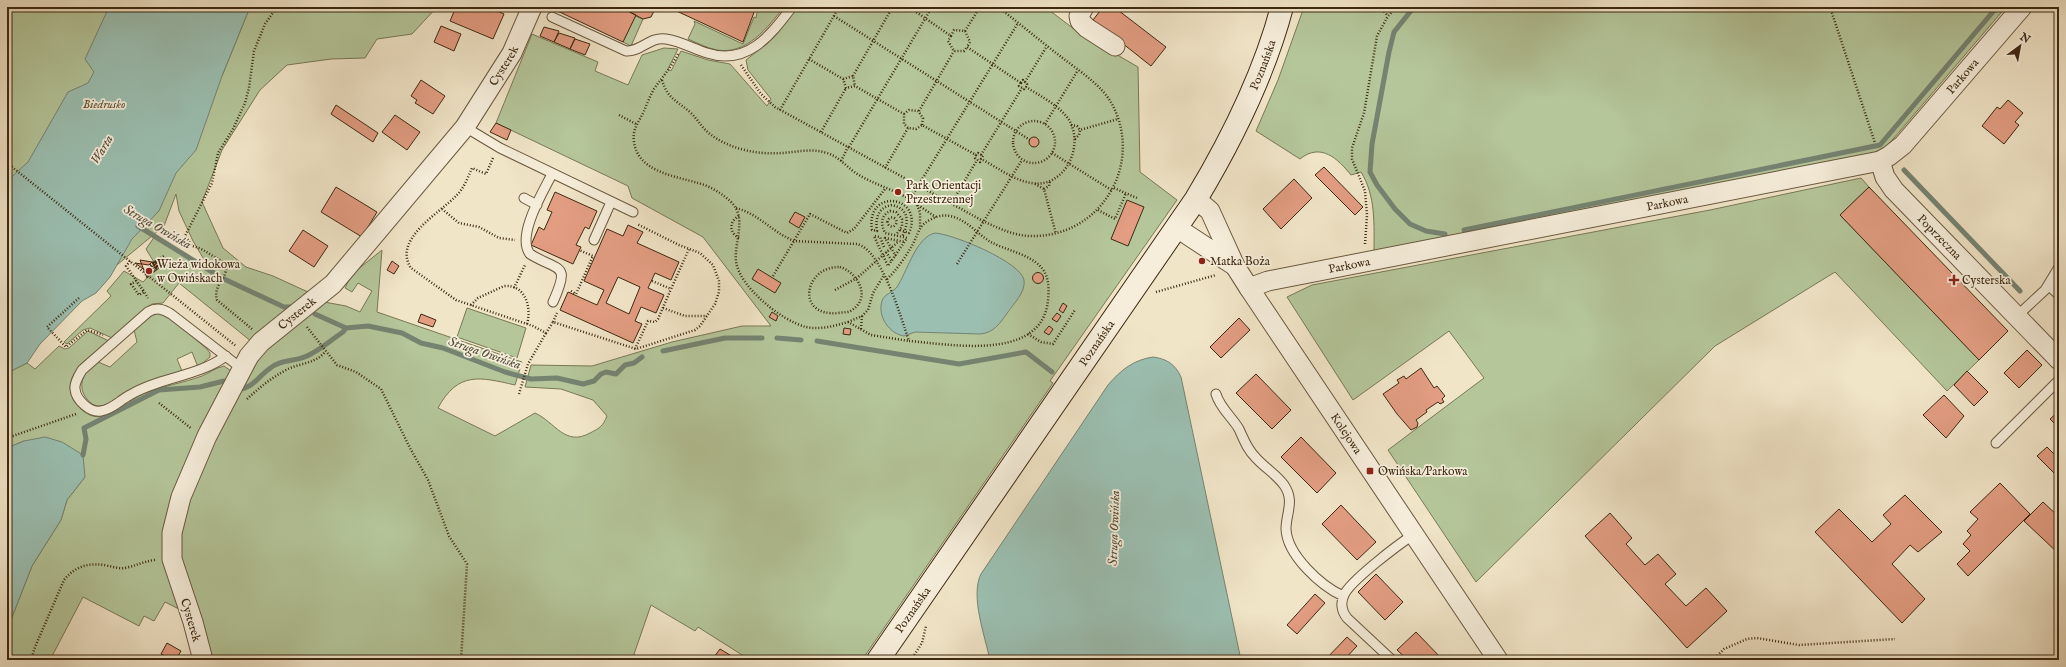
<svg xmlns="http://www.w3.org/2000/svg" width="2066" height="667" viewBox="0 0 2066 667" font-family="'IM FELL English',serif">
<rect width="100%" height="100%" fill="#f1e5c8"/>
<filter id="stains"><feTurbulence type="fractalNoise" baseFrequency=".005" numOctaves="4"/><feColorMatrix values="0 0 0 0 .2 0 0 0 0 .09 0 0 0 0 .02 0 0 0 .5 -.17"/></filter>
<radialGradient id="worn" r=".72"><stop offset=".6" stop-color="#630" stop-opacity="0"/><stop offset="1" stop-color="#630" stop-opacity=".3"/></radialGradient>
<path fill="#b4c69a" stroke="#787856" d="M7,7H243L222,76L250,7H437L412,34L377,39L365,58L331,59L287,65L260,90L222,150L202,202L223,248L246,267L273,276L308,292L252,342L179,283L163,303L152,304L148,307L112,338L90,328L83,330L67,344L64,342L111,296L107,291L124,271L143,282L157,267L146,249L155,236L212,273L193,241L179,211L176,194L164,226L7,356Z
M758,7H784C768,27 747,55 717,50C707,48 697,43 688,39L695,24L694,21L743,44L754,17L756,18Z
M798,7H1045L1078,32L1138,67L1140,172L1177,200L1050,381L1053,383L862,660H750L698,627L695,631L651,605L632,660H210L183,569L178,538L191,487L262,350L324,302L346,306L360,312L372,291L358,283L352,292L345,288L352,274L382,250L377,312L522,362L515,385C480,377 458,371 438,408L495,436L535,413C555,422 565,447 590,433C600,428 603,426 607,416L593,400L561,389L525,387L531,365L592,366L672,342L742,326H771L703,237L632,198L628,186L496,123L532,34L598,62L595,71L628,85L642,55L664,48L678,49L668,69L671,71L681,51L708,60L730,64L767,106L771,99L748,70L746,60L765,45Z
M1304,7H2006L1882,152L1374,252C1374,225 1376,196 1361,172L1351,175C1338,159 1321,142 1300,159L1256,131L1278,80Z
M635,16L643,19L631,46L623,42Z
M1861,178L1869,187L1840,215L1979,360L1947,391L1835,272L1715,346L1476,582L1388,450L1484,378L1449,331L1353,400L1287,297L1312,285L1710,210Z
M467,308L526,328L517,358L457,337Z
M158,313L169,317L206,348L210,353V357L198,367L192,352L177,359L182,371C165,379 147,380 130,390C121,395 110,407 98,406C90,405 84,397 82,389C80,376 89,369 98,362L110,367L137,342L134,330L147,318Z
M88,331L109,341C94,354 65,370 71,394C75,407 90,420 104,416C118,413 130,400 143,394C162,386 183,383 202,376C209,373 215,368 224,366L234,373L168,522L181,610L165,602L154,621L144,616L139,626L83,597L50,660H7V630L32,566L61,520L67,500L85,477L24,441L7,448V373L27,363L35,369L59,346L65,349L69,348Z"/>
<path fill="#9bbfb1" stroke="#758371" d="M109,7H250L222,76L196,150L176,173L159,211L132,239L110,277L96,293L82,301L40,344L27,363L7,373V181L28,162L68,92L88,83L94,72L85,59Z
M935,233C953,234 1021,262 1024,280C1026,292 1014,303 1008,312C1000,323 994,333 980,334L915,332L904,336C890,334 877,317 882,301C884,294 892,293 897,287C907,272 916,237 935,233Z
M1153,357C1167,359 1175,364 1181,377L1241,660H990C985,636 970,596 981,574L1108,385C1121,370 1133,360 1153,357Z
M45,437L62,442L83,455L85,477L67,500L61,520L32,566L7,630V448L24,441Z"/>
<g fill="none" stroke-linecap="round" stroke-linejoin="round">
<path stroke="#758371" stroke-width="5" d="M1414,7L1394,32L1389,52L1372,144L1370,172L1377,185L1395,209L1410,224L1426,231L1445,234
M1904,170L2020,291
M138,226L222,278L284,307H294
M1464,230L1880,145L1997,7
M315,314L346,328L368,326L402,333L421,343L443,348L505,372L531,379L557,378L583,384L594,381L601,374L606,372L616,374L625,365L634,363L642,357
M777,338L801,340
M817,341L959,364L1026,352L1052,372
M663,351L725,338H762
M239,389C253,388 259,376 269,369C281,359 294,362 307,356C320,350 331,340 343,332L346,328
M83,455L86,439L84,428L159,390L200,387L224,381"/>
</g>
<path fill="#e39d82" stroke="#3d2911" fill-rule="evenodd" d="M456,7H488L504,14L493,39L450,21Z
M549,7H620L636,15L623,42Z
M620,7H638L643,9L656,7L651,17L643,19Z
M668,7H756L743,42Z
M1103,7H1114L1166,47L1151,66L1093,20Z
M441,26L461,34L454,51L434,42Z
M544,27L559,31L554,42L540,36Z
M559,33L575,38L570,49L554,42Z
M575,39L590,44L585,55L570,49Z
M421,80L445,96L433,114L415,103L417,100L411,96Z
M2008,100L2023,113L2015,122L2019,125L2004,144L1982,126L1997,107L2000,109Z
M336,105L378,133L373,142L331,114Z
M395,115L420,132L407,150L382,132Z
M496,123L511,130L507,140L490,132Z
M1029 142a5 5 0 1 1 10 0a5 5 0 1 1-10 0Z
M1324,167L1363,207L1355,215L1315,175Z
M1294,179L1312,198L1281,229L1263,209Z
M336,187L377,212L362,237L321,212Z
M1869,187L2008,331L1979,360L1840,215Z
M555,192L597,211L589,229L585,227L576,245L581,247L573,264L531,245L539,227L544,230L552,212L547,210Z
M1127,200L1144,207L1128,246L1111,239Z
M795,212L805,217L799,228L789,222Z
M628,225L643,232L637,243L679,262L671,280L655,273L648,288L664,295L656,313L641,307L635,321L642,324L633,343L560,310L568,292L597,305L604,290L584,281L607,229L623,236ZM618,277L640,287L629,314L606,303Z
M303,230L328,246L314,267L289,251Z
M140,260L158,263L160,267L147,278Z
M392,261L399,266L394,274L387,270Z
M152,262L157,269L150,274L135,263L149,265Z
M758,269L781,283L775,293L752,279Z
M1032.5 278a5.5 5.5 0 1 1 11 0a5.5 5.5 0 1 1-11 0Z
M1063,303L1067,306L1063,313L1059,310Z
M772,312L778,316L776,321L769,317Z
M1057,313L1061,316L1057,322L1052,319Z
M421,314L436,320L433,327L418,322Z
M1239,318L1250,330L1221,358L1210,347Z
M1049,326L1053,329L1049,335L1044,332Z
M844,328L851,329L850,335L843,334Z
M2027,350L2042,365L2019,388L2004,373Z
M1421,368L1434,388L1437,386L1445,396L1442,399L1444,402L1440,404L1438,402L1426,410L1427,412L1416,420L1418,423L1417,427L1411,430L1397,414L1383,394L1399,383L1397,380L1404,376L1406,379Z
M1967,371L1988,392L1974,406L1954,385Z
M1256,374L1291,410L1272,429L1236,393Z
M1944,395L1964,416L1946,438L1923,415Z
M2059,411V428L2050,419Z
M1301,437L1336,473L1317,493L1281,457Z
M2047,447L2059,459V478L2037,456Z
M2000,483L2030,514L1968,576L1957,564L1970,551L1963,544L1971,535L1967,531L1978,519L1970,512Z
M1905,495L1942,532L1918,552L1910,545L1892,564L1925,599L1902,623L1815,532L1839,509L1872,542L1891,524L1883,515Z
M2043,502L2059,517V554L2024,521Z
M1341,505L1376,542L1357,560L1322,524Z
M1610,513L1632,538L1626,544L1645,565L1658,554L1676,574L1665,584L1686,606L1706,588L1727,611L1687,648L1585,536Z
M1376,574L1403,602L1385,620L1358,592Z
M1315,594L1325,603L1297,634L1287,625Z
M1416,632L1442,659L1441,660H1408L1397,650Z
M1347,637L1357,646L1344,660H1325Z
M167,643L181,651L178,656L183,660H166L167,657L161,654Z
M720,649L735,658L734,660H718L714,657Z"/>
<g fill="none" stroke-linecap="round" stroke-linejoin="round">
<defs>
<path id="lane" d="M552,17L626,51C641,52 650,36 666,39C680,41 694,49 707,53C747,66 770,36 792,7
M465,127L500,148L633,212
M552,174C543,192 516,236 530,254C559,272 571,262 553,302
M524,198L537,205
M594,240L611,202
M2048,285L2059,295
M2017,316L2045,290L2059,267
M226,356C197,377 160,377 130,395C120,400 113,409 101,411C90,413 76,400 75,389C74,383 79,375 82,370L148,312C157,307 163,309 171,314L241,368
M1216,394C1220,408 1232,417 1239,429C1244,440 1247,449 1256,458C1265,468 1276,474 1284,485C1295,501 1286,513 1286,529C1287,555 1321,586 1343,596
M1996,443L2059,380
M1392,660L1347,618C1342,612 1340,603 1344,595C1350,581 1399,544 1413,535"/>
<g id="street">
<path d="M1084,7L1079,16L1080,21L1087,28L1115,46"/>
<path id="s1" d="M1880,161L1885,177L1894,190L2059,360"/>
<path id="s2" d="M1196,199L1210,211L1235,266L1249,288L1498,660"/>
<path d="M1177,228L1235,266"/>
<path id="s3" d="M1249,288L1268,281L1880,161L1889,156L1903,145L2022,7"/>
<path id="s4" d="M203,660L193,622L172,559V533L181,497L207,436L249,356L261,342L333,284L465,127L512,53L532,7"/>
</g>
<g id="secondary">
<path id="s5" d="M878,660L1196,199C1232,139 1264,75 1282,7"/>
</g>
</defs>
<use href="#lane" stroke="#6a583f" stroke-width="11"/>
<use href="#street" stroke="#6a583f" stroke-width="21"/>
<use href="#secondary" stroke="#3d2911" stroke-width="24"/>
<path stroke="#3d2911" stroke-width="2.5" stroke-dasharray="1 2" stroke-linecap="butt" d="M891,7L898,12L901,7
M909,7L951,36L954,30L965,31L970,42L967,47L1021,83
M1380,7L1388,16
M1830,7L1875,143
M834,16L1030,140
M965,31L980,7
M951,36L948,41L954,51H964L967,47
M678,54C670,69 663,76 654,89C650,96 647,104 644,111C639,122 632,129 634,142C638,172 675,176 698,183C710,186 721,193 730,201C748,217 734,241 736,261C739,287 782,321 806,327C821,330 834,326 848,322L871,335L909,341
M809,59L843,79L846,88L855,86L904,114V124L908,128L916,129L922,125L976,155L978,153L983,156L981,159
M741,65L761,94L775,107L983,221C1000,229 1017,237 1035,236C1100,235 1142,167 1114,108C1104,86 1079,71 1060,56C1039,40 1019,23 998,7
M853,76L892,8
M843,79L853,76L855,86
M662,80C668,100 678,101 691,113C698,120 702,128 710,134C729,149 758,155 782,153C797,152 812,148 827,153C840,157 848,169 859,175C874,184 891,189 906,197C916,203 926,211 936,217
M1025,82L1047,46
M1021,83L1023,80L1027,84L1026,87
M780,110L839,7
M919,111L954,51
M904,114L909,110L918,111L923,118L922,125
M619,115L636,124
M1013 142a21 21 0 1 1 42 0a21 21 0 1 1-42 0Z
M1045,124L1078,70
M1071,125L1077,126L1080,130
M821,132L846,88
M1075,139L1079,135L1080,130L1118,119
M849,147L932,7
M1052,153L1113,191
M976,155L975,158L980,162L981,159C997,167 1013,180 1031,183C1064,189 1085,147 1069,120C1059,105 1040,96 1026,87L1024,89L1019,86L1021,83
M981,155L1022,88
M493,158L486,174L472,168C468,177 464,188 457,195C440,213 392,239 411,268L456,300L533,326L546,333L553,322L636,349L695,330L700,326L715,304L719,292V281L713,265L700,253L679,245L637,224
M841,161L848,147
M7,163L236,346
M885,168L908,128
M1035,184L1044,189L1056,234
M1114,188L1137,198
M1044,189L1049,186L1050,181
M910,199L1018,23
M951,204L977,160
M917,205L920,212V228
M736,208C759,214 772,232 794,241L857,244C882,250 901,318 909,341C948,344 1035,361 1047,307C1049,296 1050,281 1044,271C1033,254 1006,251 989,241C977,233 967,221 954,217C948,215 942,215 936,217C931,219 925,222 921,227C918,232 916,238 913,244C906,256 897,270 886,280
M442,209L459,223L479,227L499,238L515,240
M1098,210L1115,219L1126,193
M887.5 222a4.5 4.5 0 1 1 9 0a4.5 4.5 0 1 1-9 0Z
M900,230L909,233C925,195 865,187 872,230L877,231C875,219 878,207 892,205C910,209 909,223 902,237
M739,238C729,233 729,221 739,216
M1365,244L1367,215L1365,191L1352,159V148L1364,113L1377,36L1388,16L1397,7
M884,247L880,237L874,236L888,266L907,238L885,233C881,225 880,216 890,211L896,212L902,219V226L896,235
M886,252L892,261
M896,256L885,238L905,242
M130,261L126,266L136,280
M957,264L1022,160
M840,267C857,272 872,297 852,310C848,313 843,312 838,313C795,317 804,266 840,267Z
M144,272L158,260L161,264L153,269L150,265
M773,276L810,214L847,233L854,229L885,189
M652,281L671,289L689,249
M514,288L525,265
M143,290L148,298
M835,290L857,278L899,241
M571,291L576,294L593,256L579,250
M1156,292L1216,275
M79,298L47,327L66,347L87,330L103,335
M471,305L478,298L504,286C525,284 532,307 527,324
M663,308L685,316H707
M553,322L557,313
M848,322L862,316L868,310L873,293L884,275
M307,327L337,365L356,372L381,389L410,448L428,480L449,536L467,564L461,660
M252,329L217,300C212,283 232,277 224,262C212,257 204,248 192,246L185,236L212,183L218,153L233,129L245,103L249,88L254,51L265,24L277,7
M861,329L862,316
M1028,334L1041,342L1053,344L1075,310
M635,349L648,321L655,322L658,319L671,289
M519,394L528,364L546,333
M247,399C259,388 271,378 286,370C299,363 315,364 325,352
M159,403L192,429
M7,438L76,414
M31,660L35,647L64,580C76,565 91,562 109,566C114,567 120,569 125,568C136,566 144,561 155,560
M911,660L922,643L926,626
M1713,660L1724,649L1747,639L1757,638L1799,645L1895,639"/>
<use href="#lane" stroke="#f6eedb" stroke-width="9"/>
<use href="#street" stroke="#f6eedb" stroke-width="19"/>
<use href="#secondary" stroke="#f6eedb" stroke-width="22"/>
<path stroke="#3d2911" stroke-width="2.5" stroke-dasharray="1 2" stroke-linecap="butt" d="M150,265L159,259L162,263L154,268L152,264L161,258L164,262L156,267L153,263L162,257L165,261L158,266L155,262L164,256L167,260L159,265
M136,280L144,292L139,295L131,284L136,281L143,290"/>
</g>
<g fill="#8f2418" stroke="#f6eedb" stroke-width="1.5">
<circle cx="898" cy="192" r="4"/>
<circle cx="1202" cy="261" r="4"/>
<circle cx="149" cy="271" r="4"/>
<path d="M1952 274h4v4h4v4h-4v4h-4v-4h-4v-4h4z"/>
<rect x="1366" y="467" width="8" height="8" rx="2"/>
</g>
<g text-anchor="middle" stroke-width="3.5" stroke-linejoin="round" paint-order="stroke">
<g font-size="12" fill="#3d2911" stroke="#f6eedb">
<text dy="4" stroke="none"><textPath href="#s5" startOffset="710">Poznańska</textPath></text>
<text dy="4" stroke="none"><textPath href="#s4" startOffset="714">Cysterek</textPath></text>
<text dy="4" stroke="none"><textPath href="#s3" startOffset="763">Parkowa</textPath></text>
<text dy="4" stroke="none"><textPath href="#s3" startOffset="427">Parkowa</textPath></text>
<text dy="4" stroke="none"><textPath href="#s1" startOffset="98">Poprzeczna</textPath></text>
<text dy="4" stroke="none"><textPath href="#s3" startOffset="103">Parkowa</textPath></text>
<text dy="4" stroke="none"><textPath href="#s4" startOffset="390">Cysterek</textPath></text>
<text dy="4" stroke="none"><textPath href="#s5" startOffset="385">Poznańska</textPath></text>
<text dy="4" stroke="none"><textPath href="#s2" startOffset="280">Kolejowa</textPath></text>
<text dy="4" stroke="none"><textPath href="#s5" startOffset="61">Poznańska</textPath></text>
<text transform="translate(191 620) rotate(73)" y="4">Cysterek</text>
</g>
<g font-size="12" font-style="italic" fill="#5b5033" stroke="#f6eedb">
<text x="104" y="108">Biedrusko</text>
</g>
<g font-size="12" fill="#3d2911" stroke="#f6eedb" text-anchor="start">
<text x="906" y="189">Park Orientacji<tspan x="906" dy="14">Przestrzennej</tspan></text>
<text x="1210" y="265">Matka Boża</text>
<text x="157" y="268">Wieża widokowa<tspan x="157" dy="14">w Owińskach</tspan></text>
<text x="1962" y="284">Cysterska</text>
<text x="1378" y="475">Owińska/Parkowa</text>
</g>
<g font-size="13" font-style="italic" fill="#544e39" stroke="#f6eedb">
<text transform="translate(101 149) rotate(-59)" y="5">Warta</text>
<text transform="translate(158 226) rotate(30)" y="5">Struga Owińska</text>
<text transform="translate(485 352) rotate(19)" y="5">Struga Owińska</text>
<text transform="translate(1113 528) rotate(-88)" y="5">Struga Owińska</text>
</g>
</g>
<rect width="2066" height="667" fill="none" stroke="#f1e5c8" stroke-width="24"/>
<rect x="8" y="8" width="2050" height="651" fill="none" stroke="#3d2911" stroke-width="2"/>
<rect x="12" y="12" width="2042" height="643" fill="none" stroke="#3d2911"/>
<g transform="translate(2020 46) rotate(32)" stroke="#f6eedb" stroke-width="3" paint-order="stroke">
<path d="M0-3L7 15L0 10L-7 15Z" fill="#3d2911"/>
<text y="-6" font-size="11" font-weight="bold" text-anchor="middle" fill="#3d2911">N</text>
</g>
<rect width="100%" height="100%" filter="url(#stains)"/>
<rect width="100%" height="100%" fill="url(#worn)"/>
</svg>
